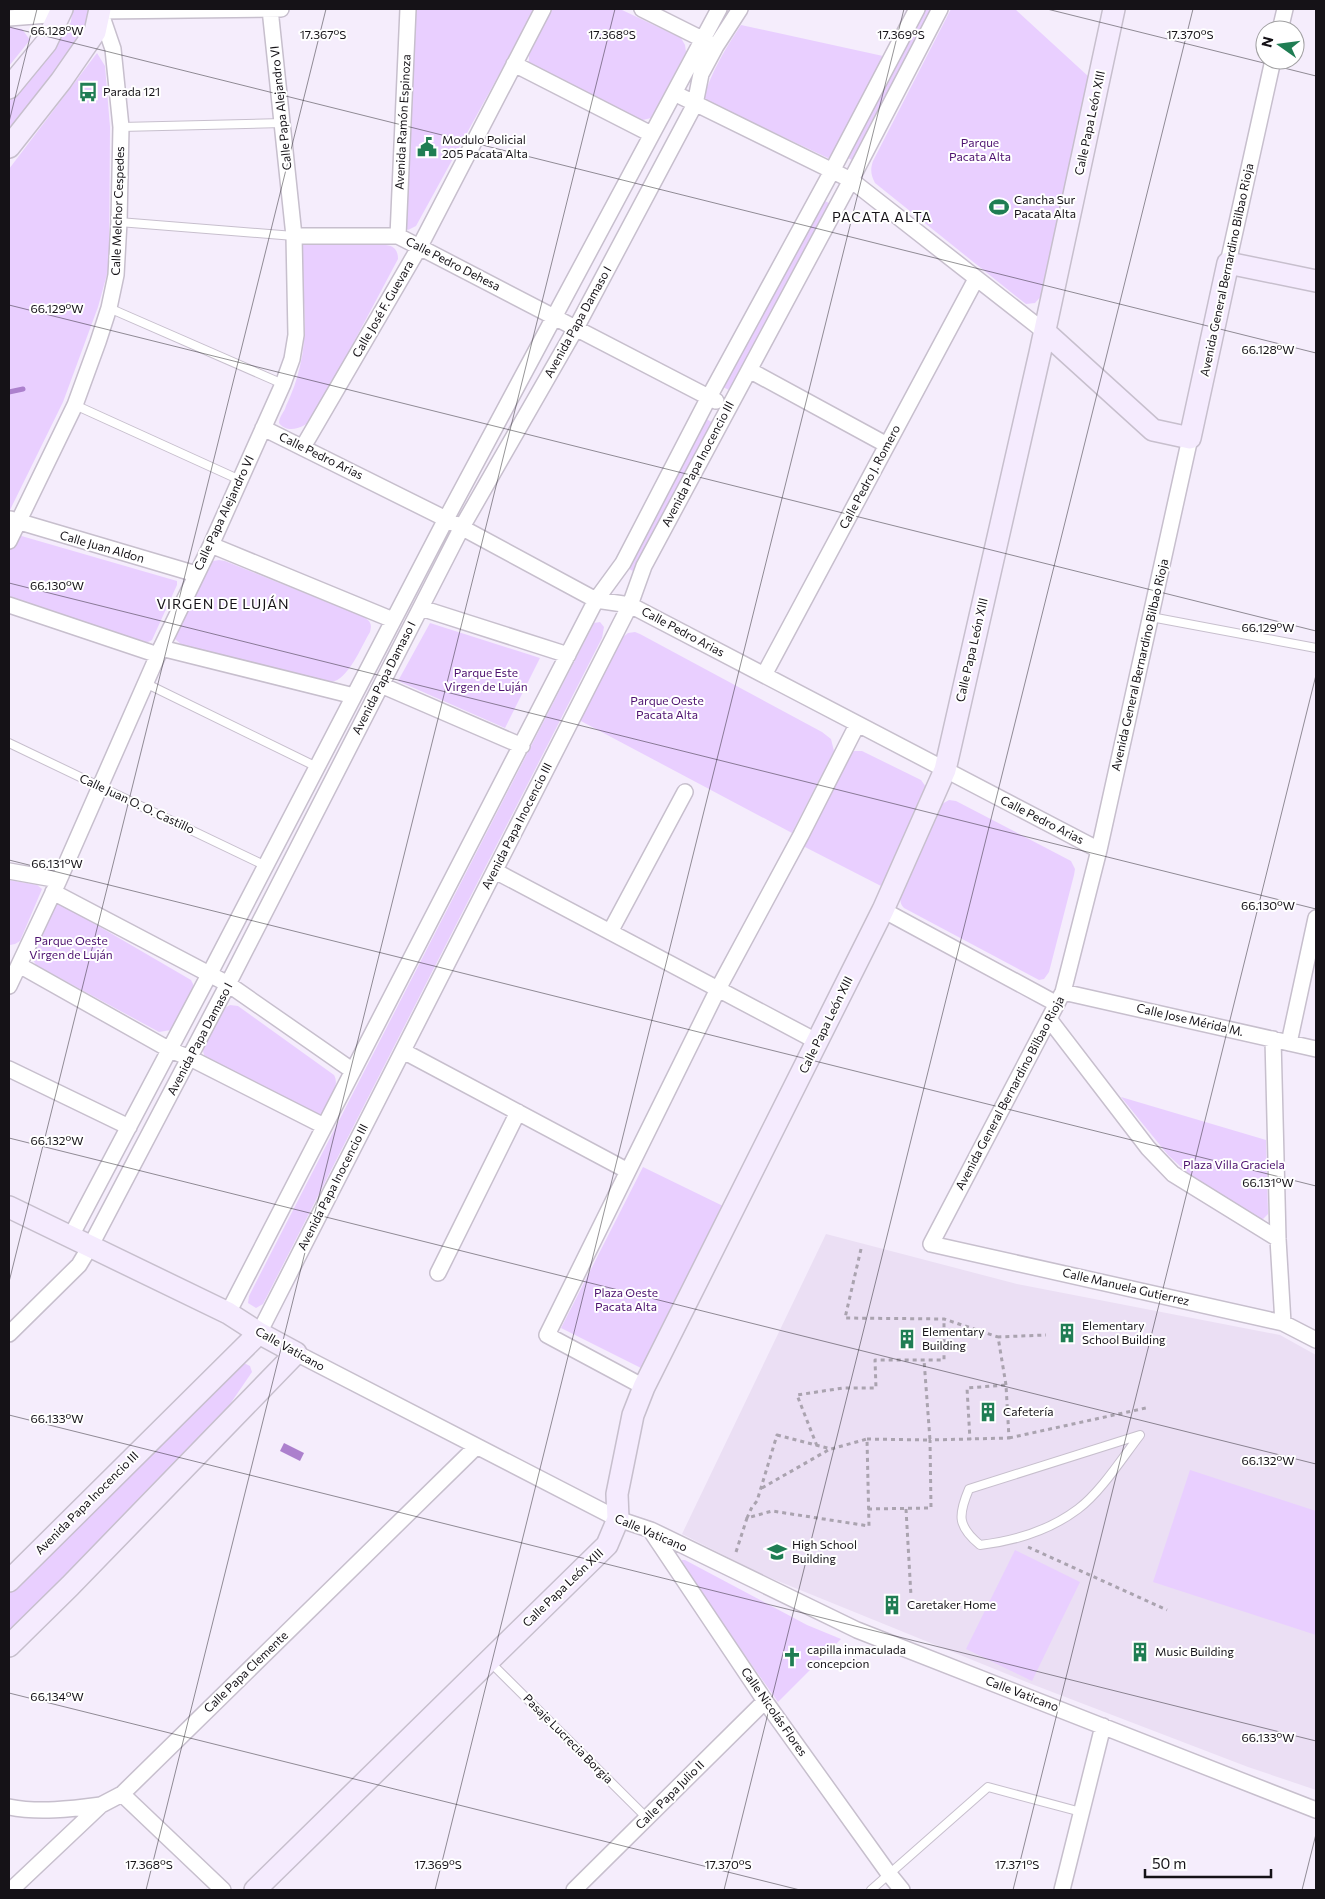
<svg xmlns="http://www.w3.org/2000/svg" width="1325" height="1899" viewBox="0 0 1325 1899" font-family="Commissioner,sans-serif">
<rect width="100%" height="100%" fill="#f5edfc"/>
<path fill="#ebdff4" d="M826,1234L1017,1284L1280,1335L1316,1355V1790L1248,1767L1034,1685L761,1574L682,1534Z"/>
<path fill="#e9cfff" d="M72,9H90L89,19L79,41L9,132V102L71,22Z
M415,9H535L416,226L408,230L402,222Z
M552,9H620L681,38L685,45L686,52L651,118L643,120H637L529,64V55Z
M926,9H934L854,161L848,158Z
M951,9H1015L1089,77L1043,294L1035,303L1026,304L1017,297L875,183C871,175 870,170 873,161Z
M741,25L883,56L830,159L703,99C712,71 725,49 741,25Z
M9,27L22,29L30,40L9,66Z
M97,53L105,66L110,127L109,267L98,307L63,402L10,510L9,509V169Z
M823,200L829,203L729,390L723,387Z
M306,243L386,245C394,246 398,250 398,259L314,417C306,427 288,435 279,423C279,416 284,413 286,406C292,393 297,380 300,366C309,329 303,292 300,254L301,246Z
M706,419L712,422L633,571L627,568Z
M18,535L177,581V585L152,640L146,643L9,600V542Z
M219,560L225,561L364,617C371,622 372,624 370,632C361,647 348,680 331,682L183,646L175,639V632L208,565L213,561Z
M600,622L604,627L602,638L263,1304L256,1308L248,1303L249,1296L589,633L594,623Z
M430,623L540,658L505,728L398,681Z
M635,632L640,634L822,732L831,739L834,751L792,833L579,720L622,638L628,633Z
M854,751H862L921,780L926,787L924,798L881,886L803,846L850,754Z
M949,800L956,801L1071,861L1075,869L1074,875L1049,972L1044,979L1039,980L904,908C899,903 900,898 902,892L942,804Z
M9,880L37,885L42,889L20,941L15,944L10,945Z
M58,904L64,906L191,980L193,984V990L171,1030L159,1032L36,965L32,958L33,951L54,906Z
M230,1005L238,1006L334,1075C341,1087 327,1105 320,1116L318,1117L205,1058L203,1051L204,1046L225,1008Z
M1121,1097L1266,1140L1268,1214L1261,1221L1192,1177L1168,1155Z
M643,1167L723,1206L641,1368L561,1328Z
M244,1363L250,1366L252,1372L224,1413L9,1635V1594L234,1368Z
M1190,1470L1316,1511V1635L1153,1582Z
M1015,1550L1080,1582L1032,1681L966,1649Z
M682,1560H685L807,1625L841,1639L778,1702L682,1566Z"/>
<path fill="#ac80cd" d="M284,1443L304,1453L300,1461L280,1451Z"/>
<g fill="none" stroke-linecap="round" stroke-linejoin="round">
<path stroke="#ac80cd" stroke-width="5" d="M9,392L23,389"/>
<defs>
<path id="lane" d="M121,127L283,123
M119,222L294,236
M109,308L283,384
M75,405L240,480
M1151,617L1316,648
M145,683L317,767
M9,743L266,866
M1140,1435C1123,1457 1100,1493 1078,1509C1050,1530 1014,1541 980,1545C957,1526 958,1515 969,1489Z
M489,1661L647,1818
M871,1890L988,1787L1081,1812"/>
<path id="street" d="M642,9L712,44
M9,18L61,14
M1280,30L1285,9
M514,64L651,134
M674,93L851,180L1045,332
M294,236H398L716,401
M398,236L408,9
M1228,263L1273,60
M749,370L887,445
M263,428L446,519L596,600L630,605L1099,850
M1190,438L1099,850L1063,992L931,1244L1283,1323L1316,1340
M303,447L420,246L543,9
M10,519L196,574
M9,541L75,405L98,342L109,308L116,275L119,222L121,127L113,49L100,11L281,9
M211,545L393,620
M9,605L158,655
M421,608L568,655
M161,648L354,696
M764,675L976,279
M381,685L522,746
M9,871L59,880
M495,871L818,1042
M53,892L228,984L353,1071
M883,910L1057,1004
M610,932L685,792
M19,965L170,1050L190,1058L324,1126
M9,986L59,880L161,648L211,545L283,384L292,359L296,335L294,236L270,9
M1063,992L1316,1049
M1049,1019L1148,1148L1173,1174L1278,1239
M1273,1039L1278,1239L1283,1323
M1289,1043L1316,918
M403,1051L628,1171
M9,1069L129,1127
M71,1236L210,973L446,519L719,9
M438,1273L518,1112
M228,1313L596,600L623,563L709,397L832,171L917,9
M259,1333L630,605L644,566L851,180L940,9
M9,1334L79,1265L91,1245L228,984L462,527L576,328L695,104L701,74L716,46L740,9
M296,1353L618,1519L651,1530L857,1630L1316,1810
M644,1387L547,1335L718,989L801,835L857,725
M651,1531L765,1701L889,1874L902,1890
M122,1794L223,1890
M9,1807C39,1813 71,1809 101,1805
M11,1890L101,1805L122,1794L476,1447
M574,1890L765,1701
M1062,1890L1103,1726"/>
<path id="secondary" d="M9,88L46,43L62,9
M9,147L61,81L95,32L100,9
M1045,332L1153,430L1190,438L1228,263L1316,281
M9,1207L228,1313L259,1333L296,1353L70,1586L9,1646
M9,1581L259,1333
M255,1890L607,1545L618,1519L617,1494L633,1415L644,1387L883,910L945,770L1040,353L1114,9"/>
</defs>
<use href="#lane" stroke="#c7bfcd" stroke-width="10"/>
<use href="#street" stroke="#c7bfcd" stroke-width="18"/>
<use href="#secondary" stroke="#c7bfcd" stroke-width="24"/>
<path stroke="#aaa3af" stroke-width="3" stroke-dasharray="4 4" stroke-linecap="butt" d="M861,1249L845,1318L944,1319L998,1337
M1006,1385L998,1337L1046,1335
M777,1435L831,1449L867,1439L869,1526L772,1511L747,1518L752,1507L757,1501Z
M1009,1438L1146,1408
M867,1439L930,1440L924,1360
M817,1446L797,1395L843,1388H876L875,1360H944V1319
M762,1488L830,1449
M868,1509L931,1508L930,1440L1009,1438L1006,1385L967,1388L970,1440
M906,1509L911,1596
M1028,1547L1167,1610
M736,1552L747,1518"/>
<use href="#lane" stroke="#fff" stroke-width="8"/>
<use href="#street" stroke="#fff" stroke-width="15"/>
<use href="#secondary" stroke="#f5ebfe" stroke-width="21"/>
</g>
<path fill="none" stroke="#151217" stroke-width="1" stroke-opacity="0.45" d="M1047,9L1316,76M9,27L1316,353M9,122L37,9M9,305L1316,631M9,583L1316,909M9,860L1316,1186M9,1138L1316,1464M9,1282L326,9M9,1415L1316,1741M9,1693L800,1890M146,1890L615,9M435,1890L904,9M724,1890L1193,9M1013,1890L1316,675M1302,1890L1316,1834"/>
<defs>
<symbol id="bus-bare" viewBox="-9 -9 18 18"><path d="M-5-6H5V4H4V6H2V4H-2V6H-4V4H-5ZM-3.5-4V0h7V-4ZM-3.5 1.2v1.5H-2V1.2ZM2 1.2v1.5H3.5V1.2Z" fill="#1f7d53" stroke="#fff" stroke-width="2.5" paint-order="stroke"/></symbol>
<symbol id="civic-bare" viewBox="-9 -9 18 18"><path d="M-.6-6.5H3V-4.5H.6V-3L4-1V1h2V6H-6V1h2V-1L-.6-3ZM-1.2 2.5V6h2.4V2.5Z" fill="#1f7d53" stroke="#fff" stroke-width="2.5" paint-order="stroke"/></symbol>
<symbol id="stadium-bare" viewBox="-9 -9 18 18"><path d="M0-5a6.5 5 0 1 0 0 10a6.5 5 0 1 0 0-10ZM-3.5-1.8h7v3.6h-7Z" fill="#1f7d53" stroke="#fff" stroke-width="2.5" paint-order="stroke"/></symbol>
<symbol id="building-bare" viewBox="-9 -9 18 18"><path d="M-4-6H4V6H1V3H-1V6H-4ZM-2.5-4.3h1.7v1.8h-1.7ZM.8-4.3h1.7v1.8H.8ZM-2.5-1h1.7V.8h-1.7ZM.8-1h1.7V.8H.8Z" fill="#1f7d53" stroke="#fff" stroke-width="2.5" paint-order="stroke"/></symbol>
<symbol id="school-bare" viewBox="-9 -9 18 18"><path d="M0-5L7-2L0 1L-7-2ZM-4 1L0 2.5L4 1V4Q0 6-4 4Z" fill="#1f7d53" stroke="#fff" stroke-width="2.5" paint-order="stroke"/></symbol>
<symbol id="church-bare" viewBox="-9 -9 18 18"><path d="M-1.2-6h2.4v3.5h3.3v2.4h-3.3V6h-2.4V-.1h-3.3v-2.4h3.3Z" fill="#1f7d53" stroke="#fff" stroke-width="2.5" paint-order="stroke"/></symbol>
</defs>
<g fill-rule="evenodd">
<use href="#bus-bare" x="74" y="78" width="28" height="28"/>
<use href="#civic-bare" x="413" y="133" width="28" height="28"/>
<use href="#stadium-bare" x="985" y="193" width="28" height="28"/>
<use href="#building-bare" x="1053" y="1319" width="28" height="28"/>
<use href="#building-bare" x="893" y="1325" width="28" height="28"/>
<use href="#building-bare" x="974" y="1398" width="28" height="28"/>
<use href="#school-bare" x="763" y="1538" width="28" height="28"/>
<use href="#building-bare" x="878" y="1591" width="28" height="28"/>
<use href="#building-bare" x="1126" y="1638" width="28" height="28"/>
<use href="#church-bare" x="778" y="1643" width="28" height="28"/>
</g>
<g text-anchor="middle" stroke-width="4" stroke-linejoin="round" paint-order="stroke">
<g font-size="12" fill="#151217" stroke="#fff" text-anchor="start">
<text x="103" y="96">Parada 121</text>
<text x="442" y="144">Modulo Policial<tspan x="442" dy="14">205 Pacata Alta</tspan></text>
<text x="1014" y="204">Cancha Sur<tspan x="1014" dy="14">Pacata Alta</tspan></text>
<text x="1082" y="1330">Elementary<tspan x="1082" dy="14">School Building</tspan></text>
<text x="922" y="1336">Elementary<tspan x="922" dy="14">Building</tspan></text>
<text x="1003" y="1416">Cafetería</text>
<text x="792" y="1549">High School<tspan x="792" dy="14">Building</tspan></text>
<text x="907" y="1609">Caretaker Home</text>
<text x="807" y="1654">capilla inmaculada<tspan x="807" dy="14">concepcion</tspan></text>
<text x="1155" y="1656">Music Building</text>
</g>
<g font-size="12" fill="#151217" stroke="#fff">
<text transform="translate(281 108) rotate(-96)" y="4">Calle Papa Alejandro VI</text>
<text transform="translate(403 122) rotate(-87)" y="4">Avenida Ramón Espinoza</text>
<text transform="translate(1090 123) rotate(-78)" y="4">Calle Papa León XIII</text>
<text transform="translate(118 211) rotate(-88)" y="4">Calle Melchor Cespedes</text>
<text transform="translate(453 264) rotate(27)" y="4">Calle Pedro Dehesa</text>
<text transform="translate(1227 270) rotate(-78)" y="4">Avenida General Bernardino Bilbao Rioja</text>
<text transform="translate(383 309) rotate(-60)" y="4">Calle José F. Guevara</text>
<text transform="translate(578 322) rotate(-61)" y="4">Avenida Papa Damaso I</text>
<text transform="translate(321 456) rotate(26)" y="4">Calle Pedro Arias</text>
<text transform="translate(698 464) rotate(-62)" y="4">Avenida Papa Inocencio III</text>
<text transform="translate(870 477) rotate(-62)" y="4">Calle Pedro J. Romero</text>
<text transform="translate(224 513) rotate(-65)" y="4">Calle Papa Alejandro VI</text>
<text transform="translate(102 547) rotate(16)" y="4">Calle Juan Aldon</text>
<text transform="translate(683 632) rotate(28)" y="4">Calle Pedro Arias</text>
<text transform="translate(972 650) rotate(-77)" y="4">Calle Papa León XIII</text>
<text transform="translate(1140 665) rotate(-77)" y="4">Avenida General Bernardino Bilbao Rioja</text>
<text transform="translate(384 678) rotate(-63)" y="4">Avenida Papa Damaso I</text>
<text transform="translate(137 804) rotate(25)" y="4">Calle Juan O. O. Castillo</text>
<text transform="translate(1042 820) rotate(27)" y="4">Calle Pedro Arias</text>
<text transform="translate(517 826) rotate(-63)" y="4">Avenida Papa Inocencio III</text>
<text transform="translate(1190 1020) rotate(13)" y="4">Calle Jose Mérida M.</text>
<text transform="translate(826 1025) rotate(-64)" y="4">Calle Papa León XIII</text>
<text transform="translate(200 1039) rotate(-62)" y="4">Avenida Papa Damaso I</text>
<text transform="translate(1010 1093) rotate(-62)" y="4">Avenida General Bernardino Bilbao Rioja</text>
<text transform="translate(333 1187) rotate(-63)" y="4">Avenida Papa Inocencio III</text>
<text transform="translate(1126 1287) rotate(13)" y="4">Calle Manuela Gutierrez</text>
<text transform="translate(290 1349) rotate(29)" y="4">Calle Vaticano</text>
<text transform="translate(87 1503) rotate(-45)" y="4">Avenida Papa Inocencio III</text>
<text transform="translate(651 1533) rotate(23)" y="4">Calle Vaticano</text>
<text transform="translate(563 1588) rotate(-44)" y="4">Calle Papa León XIII</text>
<text transform="translate(246 1672) rotate(-44)" y="4">Calle Papa Clemente</text>
<text transform="translate(1022 1694) rotate(21)" y="4">Calle Vaticano</text>
<text transform="translate(774 1712) rotate(55)" y="4">Calle Nicolás Flores</text>
<text transform="translate(568 1739) rotate(45)" y="4">Pasaje Lucrecia Borgia</text>
<text transform="translate(670 1795) rotate(-45)" y="4">Calle Papa Julio II</text>
</g>
<g font-size="12" fill="#4d116f" stroke="#fff">
<text x="980" y="147">Parque<tspan x="980" dy="14">Pacata Alta</tspan></text>
<text x="486" y="677">Parque Este<tspan x="486" dy="14">Virgen de Luján</tspan></text>
<text x="667" y="705">Parque Oeste<tspan x="667" dy="14">Pacata Alta</tspan></text>
<text x="71" y="945">Parque Oeste<tspan x="71" dy="14">Virgen de Luján</tspan></text>
<text x="1234" y="1169">Plaza Villa Graciela</text>
<text x="626" y="1297">Plaza Oeste<tspan x="626" dy="14">Pacata Alta</tspan></text>
</g>
<g font-size="14" letter-spacing="1" fill="#151217" stroke="#fff">
<text x="882" y="222">PACATA ALTA</text>
<text x="223" y="609">VIRGEN DE LUJÁN</text>
</g>
</g>
<g font-size="12" text-anchor="middle" fill="#151217" stroke="#fff" stroke-width="4" stroke-linejoin="round" paint-order="stroke">
<text x="57" y="35">66.128°W</text>
<text x="323" y="39">17.367°S</text>
<text x="612" y="39">17.368°S</text>
<text x="901" y="39">17.369°S</text>
<text x="1190" y="39">17.370°S</text>
<text x="57" y="313">66.129°W</text>
<text x="1268" y="354">66.128°W</text>
<text x="57" y="590">66.130°W</text>
<text x="1268" y="632">66.129°W</text>
<text x="57" y="868">66.131°W</text>
<text x="1268" y="910">66.130°W</text>
<text x="57" y="1145">66.132°W</text>
<text x="1268" y="1187">66.131°W</text>
<text x="57" y="1423">66.133°W</text>
<text x="1268" y="1465">66.132°W</text>
<text x="57" y="1701">66.134°W</text>
<text x="1268" y="1742">66.133°W</text>
<text x="149" y="1869">17.368°S</text>
<text x="438" y="1869">17.369°S</text>
<text x="728" y="1869">17.370°S</text>
<text x="1017" y="1869">17.371°S</text>
</g>
<rect width="1325" height="1899" fill="none" stroke="#151217" stroke-width="20"/>
<g transform="translate(1280 45) rotate(284)"><circle r="24" fill="#ffffff" stroke="#a1a0a2"/>
<path d="M0-4L9 19L0 12L-9 19Z" fill="#1f7d53"/>
<text y="-8" font-size="14" font-weight="bold" text-anchor="middle" fill="#151217">N</text>
</g>
<path d="M1145 1869v8h126v-8" fill="none" stroke="#151217" stroke-width="2.5"/>
<text x="1152" y="1869" font-size="15" fill="#151217" stroke="#ffffff" stroke-width="4" paint-order="stroke">50 m</text>
</svg>
